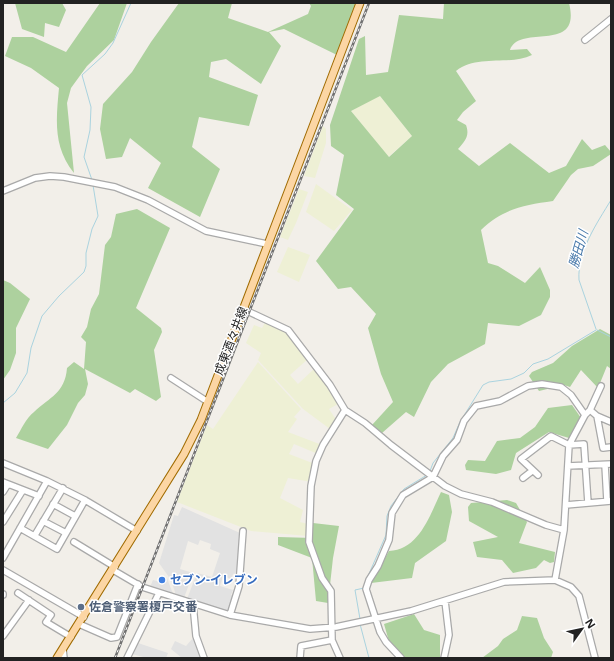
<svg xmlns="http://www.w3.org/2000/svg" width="614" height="661" viewBox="0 0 614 661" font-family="'Open Sans','Noto Sans JP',sans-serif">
<rect width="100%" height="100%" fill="#f2efe9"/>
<path fill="#eef0d5" d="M379,95L412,136L388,157L351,111Z
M323,126L326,129V143L315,178L304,176Z
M316,184L352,210L334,231L306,212Z
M299,189L308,192L296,223L288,240L280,237Z
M288,247L310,255L299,282L277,272Z
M266,321L289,333L308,359L290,375L298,384L315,368L338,404L329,409L337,421L330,429L303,409L258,360L261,353L246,343L254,325L262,328Z
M258,362L301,409L294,417L297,419L288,432L322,445L318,454L294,444L289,454L315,464L312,482L288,478L280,498L303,510L300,522L308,524V536L251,531L177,502L207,425L213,429Z"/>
<path fill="#add19e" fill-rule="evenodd" d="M15,3H62L66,10L59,27L45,23L44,37L22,29Z
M100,3H127L114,40L87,66L71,88L67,103L74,173C53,147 56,120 59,88L31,68L5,56L12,37H33L66,52Z
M179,3H232L228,18L268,32L308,14L311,6L309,3H359L337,55L284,29L269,32L281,46L261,84L226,59L211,62L209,77L258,95L249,126L199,117L192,147L220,169L200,217L148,188L161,163L130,138L122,157L106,159L100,129L103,104L132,72L151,42Z
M444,3H569C582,55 520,23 510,50L527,49L532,55C509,66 478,54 456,71L476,101L463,112L457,120L466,125C470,136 465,141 458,149L479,166L510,143L549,173L566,166L582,139L592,150L605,145L611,152V154L593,166L578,169L571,175L553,201C524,205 502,209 481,230L488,263L498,266L525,283L540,267L550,290V297L541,315L519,326L488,323L485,344L448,364L431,382L414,417L406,412L382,433L372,425L393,402L381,374L368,328L376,314L351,287L338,289L316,261L354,209L336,195L344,155L331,146L330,125L359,39L365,36L366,75L388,72L399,15L443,19ZM380,96L412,136L389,157L351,111Z
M137,209L170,228L136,308L161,328L162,332L154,350L161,397L156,401L135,389L130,393L85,369L88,384L85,395L78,403L67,425L48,449L16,438C21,430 26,418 34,412C50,397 65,393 67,368L74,362L84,369L86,342L81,337L87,327L91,309L99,294L105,245L111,237L116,214Z
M3,280L10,283L30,299L16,328V353L10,370L3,380Z
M600,329L611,335V369L607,366L598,388L581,370L570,387L564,385L539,391L529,376L532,372L553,363L572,346Z
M572,405L581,418L569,438L549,432L516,453L511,470L496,474L466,470L465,465L468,460L485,461L497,441L520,438L535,427L548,408Z
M441,492L449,495L452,512L446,541L415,563L412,578L371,583L389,551C419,550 430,515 441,492Z
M507,500L516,503L527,522L519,543L555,552L554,562L550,563L544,560L536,568L513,573L502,560L477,557L473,542L498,537L469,521L468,507L471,503Z
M313,523L339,526L333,558L328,603L316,601L312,558L278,545V537L313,538Z
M414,614L424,630L440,635V658H405L390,645L384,624Z
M522,616L537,618L544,638L553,652L551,658H482L498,646L503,639L517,630Z"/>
<path fill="#e2e2e2" d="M182,507L240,533L237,573L233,574L231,579L223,576L220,586L233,590L231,595L235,596L230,612L187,599L197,573L212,577L220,553L210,549L211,544L200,540L198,545L188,541L180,569L193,573L184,598L176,595L171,580L159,563L174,515L178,516Z
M167,578L173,594L150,587L153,580L164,583Z
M193,638L202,658H182L171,649L175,641L186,646Z
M138,643L168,653L166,658H147L132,654Z"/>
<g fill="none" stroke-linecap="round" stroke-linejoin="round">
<path stroke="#aad3df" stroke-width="1" d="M92,180L84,157L90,130L91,107L82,75L105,54L113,43L131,3
M596,329L579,280C577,252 597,223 611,200
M597,330L611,337
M3,403L15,393L27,373L31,348L42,316L59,296L84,272L86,266V253L92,229L98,216L93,185
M430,471L433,463L453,438L460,422L483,385L489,382L511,379L524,373L533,364L548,359L596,330
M365,583L386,535L387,516L391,506L404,489L427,475
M360,619L355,590L364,588
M360,624L369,658"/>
<defs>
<path id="minor" d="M585,40L611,19
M3,191L35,178L50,176L64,177L115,187L148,200L206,231L267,244
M243,309L288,330L330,385L345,410L365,423L391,445L445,486L461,494L492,502L546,525L564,530
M171,378L208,402
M590,410L597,416L611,422
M597,416L603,448L611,447
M3,463L47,481L85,500L137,531
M605,465L607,501
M568,466L611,464
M538,475L521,459L551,436L569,445L584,444L588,503
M523,478L532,471
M3,482L39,496
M3,492L8,484
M53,504L75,516
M566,505L611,501
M43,521L66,533
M3,522L23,490
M20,528L57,549L85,500
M35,535L63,488
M74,542L115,567
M3,558L47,481
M3,570L84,617
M113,570L142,587L230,615L310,629L336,627L411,611L504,582L555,580L571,587L579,596L595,658
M555,580L564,530L569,445L585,415L590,410L601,386
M18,593L51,615L46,622L71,637
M3,594V595
M193,604L196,636L204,658
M230,615L239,586L243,531
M79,624L111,638L117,637L138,584
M3,636L29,600
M63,650L64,658
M127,658L159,593
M300,658L301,646L332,640
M340,658L332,640L331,591L322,578L309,542L311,486L316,461L323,445L345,410
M401,658L386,642L380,632L366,589L369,580L378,566L389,540L392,513L403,495L433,477L443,456L457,440L464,421L476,406L500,401L528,386L542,384L561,387L571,395L585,415
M444,658L449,635L445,601"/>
<path id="major" d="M57,658L184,454L201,420L360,3"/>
</defs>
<use href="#minor" stroke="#a9a9a9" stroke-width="8"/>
<use href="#major" stroke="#a06b00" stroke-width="9"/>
<use href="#minor" stroke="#fff" stroke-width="5.5"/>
<use href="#major" stroke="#fcd6a4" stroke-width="7"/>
<defs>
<path id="rail" d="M115,658L369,3"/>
</defs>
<use href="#rail" stroke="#707070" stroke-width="2.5"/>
<use href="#rail" stroke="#fff" stroke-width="1" stroke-dasharray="3" stroke-linecap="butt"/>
</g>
<circle fill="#3f7fe0" stroke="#fff" stroke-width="1.5" cx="162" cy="580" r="4"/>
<circle fill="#5c6f8a" stroke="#fff" stroke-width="1.5" cx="81" cy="607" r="4"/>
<g text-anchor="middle" stroke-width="3" stroke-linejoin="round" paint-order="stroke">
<g font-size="12" fill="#222" stroke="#fff">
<text transform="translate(231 341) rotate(-69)" y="4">成東酒々井線</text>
</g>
<g font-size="12" font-weight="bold" fill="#366cbe" stroke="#fff" text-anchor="start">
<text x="170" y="584">セブン-イレブン</text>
</g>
<g font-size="12" font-weight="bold" fill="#4e5e75" stroke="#fff" text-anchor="start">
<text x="89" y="611">佐倉警察署榎戸交番</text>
</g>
<g font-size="13" font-style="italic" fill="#4a7aab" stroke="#fff">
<text transform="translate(578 249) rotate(-74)" y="5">勝田川</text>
</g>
</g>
<rect width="614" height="661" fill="none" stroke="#222222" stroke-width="8"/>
<g transform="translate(582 629) rotate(57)" stroke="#ffffff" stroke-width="3" paint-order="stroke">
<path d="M0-3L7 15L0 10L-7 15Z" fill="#222222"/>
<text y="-6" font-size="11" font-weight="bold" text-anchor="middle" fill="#222222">N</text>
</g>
</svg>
